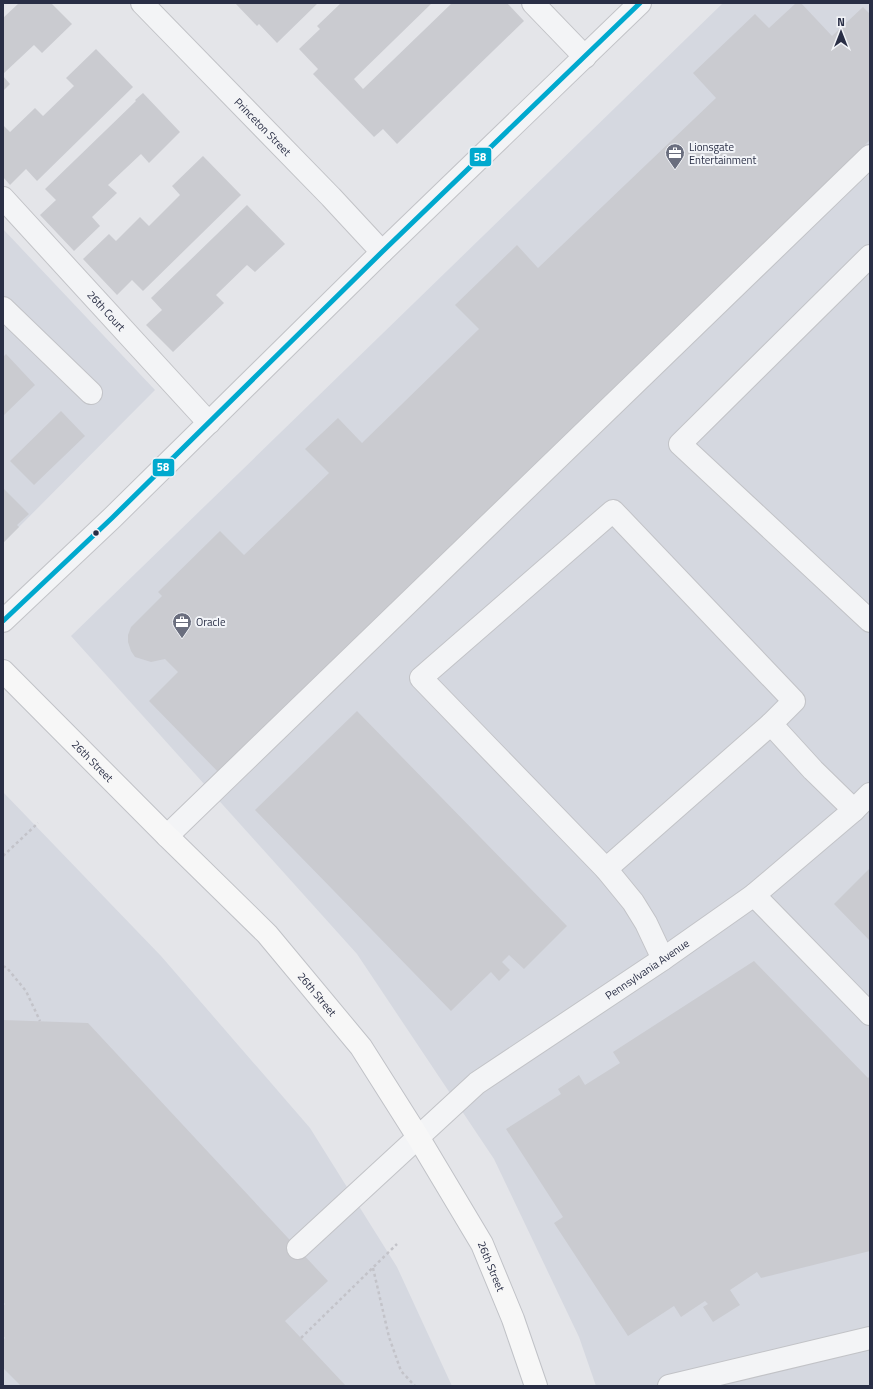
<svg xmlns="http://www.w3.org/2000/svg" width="873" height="1389" viewBox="0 0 873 1389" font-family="'Titillium Web',sans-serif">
<rect width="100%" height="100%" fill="#e4e5e9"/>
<path fill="#d5d8e0" d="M723,3H870V1386H596L579,1337L494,1159L357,954L71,636Z
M3,229L155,390L3,543Z
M3,792L161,956L310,1128L397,1267L452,1386H3Z"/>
<path fill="#cacbd0" d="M19,3H51L72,24L42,53L34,45L3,74V18Z
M235,3H318L277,43L259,24L257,26Z
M341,3H432L354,79L363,89L452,3H507L524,21L397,144L383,129L374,137L313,74L318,69L299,49L320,29L317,26Z
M796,3H801L832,36L863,7L870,14V140L220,774L149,701L178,672L165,659L151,662L135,657L131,651L128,642V635L131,627L162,596L158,592L220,531L244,555L329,473L305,449L338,418L362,443L479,329L455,305L517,245L538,268L716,98L693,73L755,14L769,28Z
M96,49L133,87L37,181L26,169L10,185L3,177V125L10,132L35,108L43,116L74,86L66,78Z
M3,76L10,84L3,91Z
M143,93L180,132L149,163L141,154L108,185L117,193L92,217L100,226L74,251L40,215L56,200L45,189L136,101L135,100Z
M203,156L241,195L143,291L132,280L117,295L83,259L109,234L116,241L140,217L149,226L180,195L172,186Z
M247,205L285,244L255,272L247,265L216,295L224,303L173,352L146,325L162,310L151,298Z
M6,354L35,385L3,416V357Z
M61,411L85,436L34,485L10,461Z
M3,488L29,514L17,525L19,527L3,543Z
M357,711L567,926L524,969L509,955L502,962L510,970L499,981L491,972L451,1011L255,810Z
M870,868V941L834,904Z
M754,961L868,1078L870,1076V1251L761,1278L757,1272L730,1290L740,1305L713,1322L703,1307L708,1304L705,1301L681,1317L674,1306L628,1336L554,1223L563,1217L506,1129L561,1094L558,1089L579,1075L585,1085L620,1063L613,1052Z
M3,1020L88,1023L328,1281L285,1321L346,1386H21L3,1368V1340L5,1338L3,1335V1306L5,1304L3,1302Z"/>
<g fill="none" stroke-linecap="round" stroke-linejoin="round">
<defs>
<g id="minor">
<path id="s1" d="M142,3L331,197L382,252"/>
<path d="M533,3L585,57"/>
<path id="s2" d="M3,198L209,423"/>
<path d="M870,256L680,444L870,621"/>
<path d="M3,308L91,393"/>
<path d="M3,621L112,518L382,252L640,3"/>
<path d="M167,836L870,156"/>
<path d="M606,869L771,724"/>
<path d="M754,895L870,1014"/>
<path d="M663,959L646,923L633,902L606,869L421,678L613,511L794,701L771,724L813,770L854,810"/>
<path id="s3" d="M298,1248L477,1083L663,959L754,895L854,810L870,794"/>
<path d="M669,1386L870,1338"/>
</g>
<g id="major">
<path id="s4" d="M3,671L167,836L267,934L361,1047L418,1137L482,1244L513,1319L536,1386"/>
</g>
</defs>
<use href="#minor" stroke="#c2c3c7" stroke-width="24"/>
<use href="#major" stroke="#c0c2c7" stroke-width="24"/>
<path stroke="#c3c3c9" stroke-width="2.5" stroke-dasharray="3 3" stroke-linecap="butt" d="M3,856L38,823
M3,966L7,968L26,991L40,1021
M373,1268L389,1337L401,1371L415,1386
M301,1338L397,1244"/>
<use href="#minor" stroke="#f3f4f6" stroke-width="22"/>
<use href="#major" stroke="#f7f7f7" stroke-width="22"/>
<defs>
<path id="bus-1" d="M3,621L112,518L382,252L640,3"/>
</defs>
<use href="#bus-1" stroke="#f2f4f8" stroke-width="8"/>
<use href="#bus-1" stroke="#00a9ce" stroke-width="5"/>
</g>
<defs>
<symbol id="office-pin" viewBox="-11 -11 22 30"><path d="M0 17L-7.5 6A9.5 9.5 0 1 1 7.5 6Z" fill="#6a6e7e" stroke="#f2f4f8"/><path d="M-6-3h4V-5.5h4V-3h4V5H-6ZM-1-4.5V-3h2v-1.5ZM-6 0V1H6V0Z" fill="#fff"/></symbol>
</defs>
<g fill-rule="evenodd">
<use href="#office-pin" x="664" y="142" width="22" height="30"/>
<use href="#office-pin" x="171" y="611" width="22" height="30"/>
</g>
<circle fill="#292e45" stroke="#f2f4f8" stroke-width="1.5" cx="96" cy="533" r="3.5"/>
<g text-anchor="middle" stroke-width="4" stroke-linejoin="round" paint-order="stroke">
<g font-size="11" fill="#292e45" stroke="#f2f4f8">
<text dy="4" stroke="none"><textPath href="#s1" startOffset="173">Princeton Street</textPath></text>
<text dy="4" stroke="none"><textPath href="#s2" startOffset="153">26th Court</textPath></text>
<text dy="4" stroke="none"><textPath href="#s4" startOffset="127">26th Street</textPath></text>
<text dy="4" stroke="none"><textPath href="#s3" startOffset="448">Pennsylvania Avenue</textPath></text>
<text dy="4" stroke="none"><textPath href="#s4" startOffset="451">26th Street</textPath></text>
<text dy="4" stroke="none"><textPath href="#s4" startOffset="775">26th Street</textPath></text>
</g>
<g font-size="11" fill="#292e45" stroke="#f2f4f8" text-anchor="start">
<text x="689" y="151">Lionsgate<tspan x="689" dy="13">Entertainment</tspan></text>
<text x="196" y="626">Oracle</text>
</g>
</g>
<g stroke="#f2f4f8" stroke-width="1.5">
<rect x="469" y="147" width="23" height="20" rx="4" fill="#00a9ce"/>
<rect x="152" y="458" width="23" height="19" rx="4" fill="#00a9ce"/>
</g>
<g font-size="11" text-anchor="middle" font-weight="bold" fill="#fff">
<text x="480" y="161">58</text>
<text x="163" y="471">58</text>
</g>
<rect width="873" height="1389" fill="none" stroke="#292e45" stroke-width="8"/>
<g transform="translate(841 32)" stroke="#f2f4f8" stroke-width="3" paint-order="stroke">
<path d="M0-3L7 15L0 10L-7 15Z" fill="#292e45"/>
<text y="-6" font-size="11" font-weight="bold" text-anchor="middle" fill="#292e45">N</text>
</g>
</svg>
